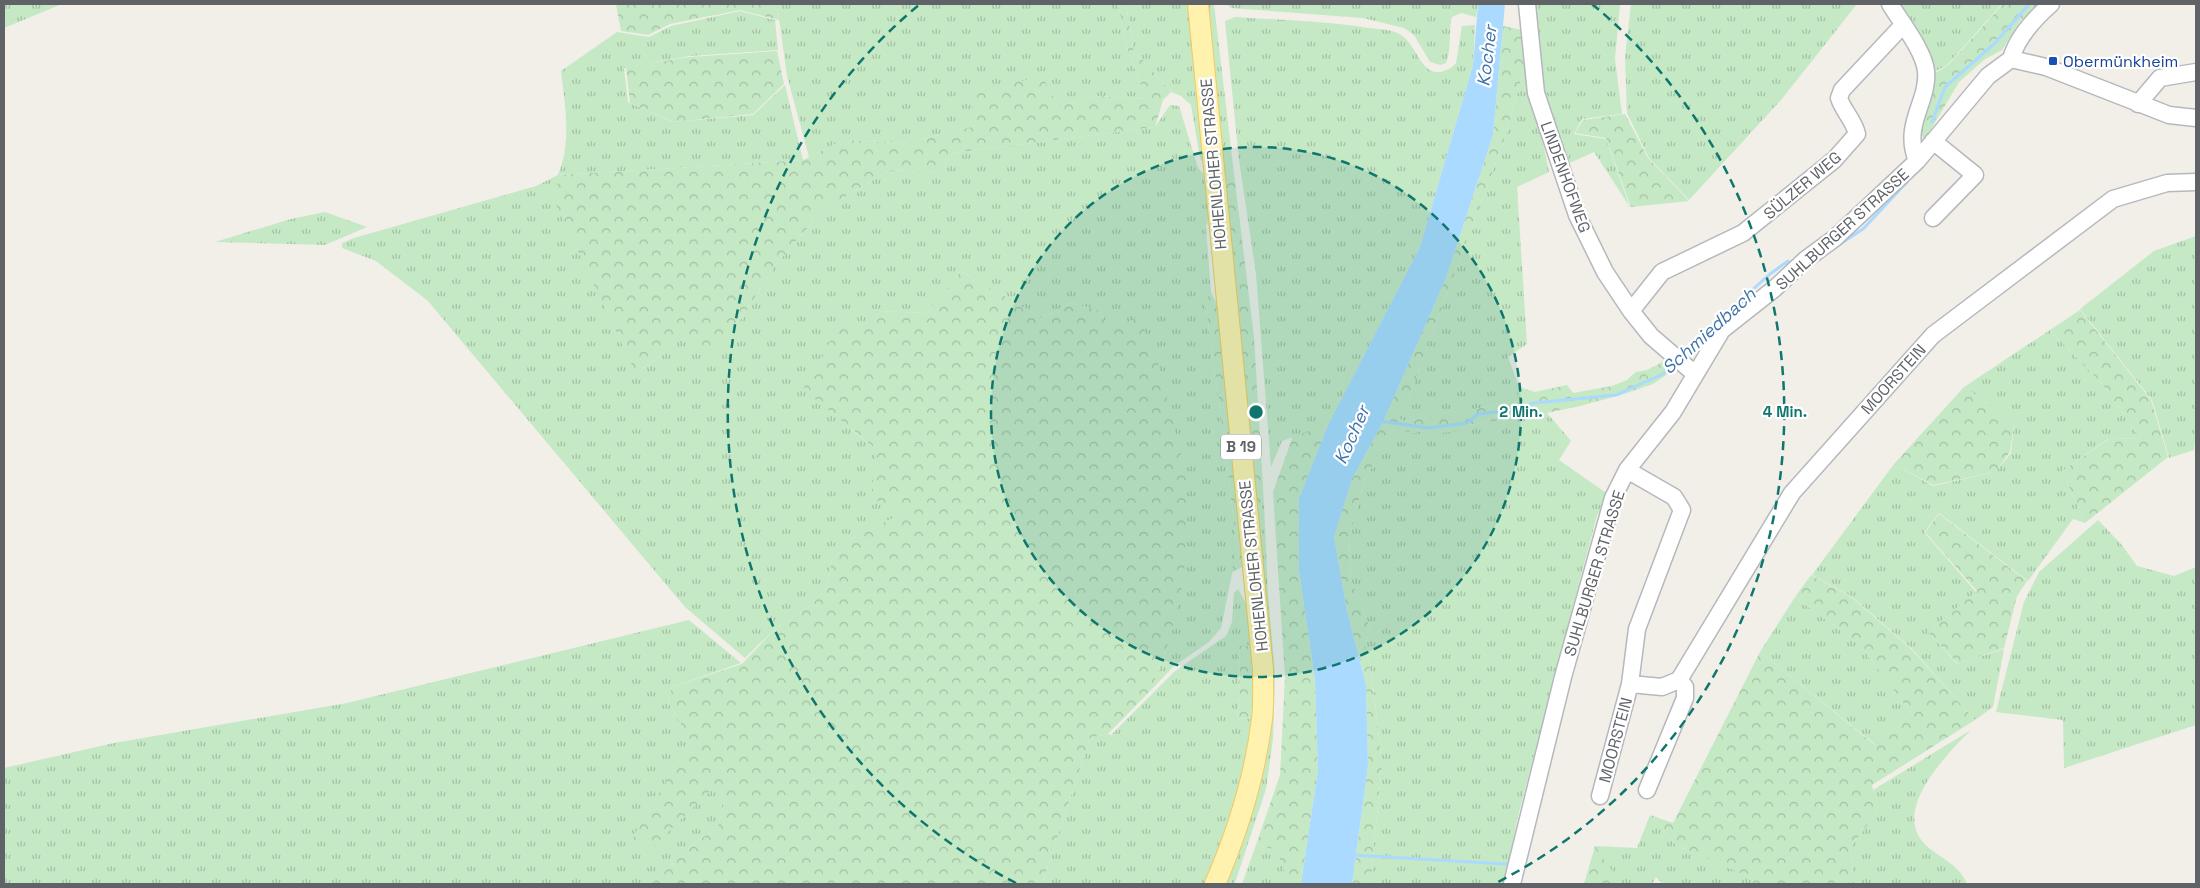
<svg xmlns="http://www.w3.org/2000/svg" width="2200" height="888" viewBox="0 0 2200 888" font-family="'Space Grotesk',sans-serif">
<defs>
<pattern id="grass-tufts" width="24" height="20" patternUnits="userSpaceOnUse" patternTransform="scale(1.25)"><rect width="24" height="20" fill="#c5e8c5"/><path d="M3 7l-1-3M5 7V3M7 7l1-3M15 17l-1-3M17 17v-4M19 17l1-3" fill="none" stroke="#a3c0a4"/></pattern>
<pattern id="forest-crowns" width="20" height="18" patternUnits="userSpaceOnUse" patternTransform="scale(1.25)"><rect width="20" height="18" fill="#c5e8c5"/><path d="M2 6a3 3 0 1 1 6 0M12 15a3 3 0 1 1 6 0" fill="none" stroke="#a3c0a4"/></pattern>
</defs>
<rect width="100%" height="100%" fill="#f1efe8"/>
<path fill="url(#grass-tufts)" d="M4,4H62L4,28Z
M777,4H1118L1127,48L1146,99L1100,96L906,143L843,140L809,157L787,76Z
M1126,4H1189L1204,165L1200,158L1191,105L1181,96L1171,92L1141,58L1134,54Z
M1205,4H1214L1234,174H1221Z
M1227,4H1478L1476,17L1461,13L1452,17C1448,32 1452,49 1446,63L1440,65L1430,62L1414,35L1404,28L1363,18L1231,8Z
M1535,4H1620L1615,59L1622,114L1582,119L1574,134L1606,139L1630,207L1594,152L1565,165L1540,91L1534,26Z
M1631,4H1857L1781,100L1689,200L1649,158L1627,113L1625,57Z
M1897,4H2002L1947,65L1934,72L1927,54Z
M740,11L775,20L778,50L690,56L624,68L628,102L673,122L753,115L785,85L803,160L558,175L636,374L683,338L713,353L742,318L776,264L823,210L890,170L937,173L954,153L1155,127L1170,105L1179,106L1198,168L1205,176L1209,219L1206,226L1211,292L1205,301L1223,431L1237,549L1221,628L1209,642L1174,666L1151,690L1168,645L1111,331L1098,310L1071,303L1042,318L961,271L927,313L878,311L852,430L876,449L908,511L854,537L832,560L828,585L812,605L776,628L745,658L685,607L428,301L376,261L342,248V243L354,238L536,186L558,175C572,142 565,106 561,71L617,32L649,37L671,26Z
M1235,17C1279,20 1324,21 1368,28C1378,29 1392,29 1401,35C1417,44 1421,79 1444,71C1449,69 1452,68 1456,63L1462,26L1475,25L1473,65L1420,247L1328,425L1282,441L1271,467L1256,274L1239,160L1225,21Z
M1526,62L1549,172L1517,187L1527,344L1508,357L1519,387L1518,401L1470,410L1452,416H1436L1404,421L1398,418L1408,399L1504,141Z
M325,212L367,227L325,245L215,242L291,219Z
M2196,236V429L2194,450L2169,458L2152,400L2080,309L2154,251Z
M2050,330L2104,386L2140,438L2108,439L2062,471L2085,523L2073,519L2028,581L1939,513L1924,532L1976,592L1928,632L1957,664L2004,649L1993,707L1975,720L1911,648L1851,596L1812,575L1894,464L1933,486L1995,472L2011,453L2014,423L1964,387Z
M1547,413L1571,441L1559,460L1609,495L1597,515L1517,820L1505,884H1370L1382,766L1373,684L1365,644L1371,630L1351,580L1349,539L1362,487L1388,435L1393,430H1401L1412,433L1432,430L1453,431L1469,425Z
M1264,504L1268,594L1275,674L1273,739L1266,789L1238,874L1234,884H1224L1247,828L1257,794L1266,747L1256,509Z
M2098,520L2121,544L2137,566L2174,576L2196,567V725L2064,768L2063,720L1996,712L2024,602L2039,572Z
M1238,589L1250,611L1254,645L1239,646L1240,696L1237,718L1251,719C1244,779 1230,830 1204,884H1042L1090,738L1108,734L1111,735L1175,671L1226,636L1232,622L1234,593Z
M1795,597L1860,645L1911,713L1876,745L1760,652Z
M689,620L741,663L672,687L668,701L691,743L667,779L631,841L651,848L718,783L725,801L718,827L696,842L651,884H4V768L114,743L347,703Z
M1971,730C1946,755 1887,814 1929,848C1944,860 1959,865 1967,884H1854L1850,848L1878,811L1873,790Z
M1650,815L1676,845L1755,879L1752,884H1663L1656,877L1652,884H1619L1595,846L1637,848Z
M1256,845L1278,850L1289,884H1242Z"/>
<path fill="url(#forest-crowns)" d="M616,4H777L779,20L740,10L670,24L648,35L621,31Z
M1118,4H1126L1134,54L1141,58L1171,92L1163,100L1155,127L954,153L937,173L890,170L823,210L776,264L742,318L713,354L683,338L636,374L556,205L558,175L803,160L843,140L906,143L976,126L970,93L1042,76L1058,106L1100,96L1146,99L1127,48Z
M2003,4H2042L2021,20L2002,50L1985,59L1959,82L1924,141L1921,132L1935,73L1948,65Z
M1503,26L1523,30L1526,62L1504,141L1408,399L1399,418L1404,421L1436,416H1452L1470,410L1518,401L1519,387L1535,392L1567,385L1573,393L1612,386L1627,380L1636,372L1647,370L1659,364L1666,358L1676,368L1653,384L1621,395L1580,406L1547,413L1469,425L1453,432L1440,433L1432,430L1412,433L1401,430H1393L1388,435L1362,487L1349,539L1351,580L1371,630L1365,644L1373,684L1382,766L1370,884H1352L1368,766L1366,685L1347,611L1334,537L1352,479L1383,422L1446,278L1493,135Z
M777,51L784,84L753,114L674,122L630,103L626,67L690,57Z
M1625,114L1648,158L1689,201L1631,207L1606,138L1575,133L1583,120Z
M1221,174H1234L1254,337L1264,504L1256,509Z
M961,271L1042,318L1071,303L1098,310L1111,331L1139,316L1160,369L1187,480L1184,578L1168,645L1151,690L1108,734L1090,738L1042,884H651L696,842L718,827L725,801L718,783L651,849L631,841L667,779L691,743L668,701L672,687L742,664L776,628L812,605L828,585L832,560L854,537L907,511L871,499L876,449L803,389L840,323L862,324L878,311L927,313Z
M1211,292L1219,308L1246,565L1231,573L1237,549L1223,431L1205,301Z
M2080,310L2151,400L2168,457L2085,523L2062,471L2109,439L2140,438L2104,386L2050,330Z
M1964,387L2014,423L2010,452L1995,472L1933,485L1894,464Z
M1328,425L1299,498V571L1315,680L1318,770L1301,884H1289L1277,850L1256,845L1280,775L1285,678L1273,492L1293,436Z
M1939,514L2027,581L2017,596L2004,648L1958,664L1928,632L1977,591L1925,532Z
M1811,575L1850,596L1910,648L1975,720L1872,785L1878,811L1850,848L1854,884H1752L1754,879L1676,845L1650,815L1673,823L1760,652L1875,745L1911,713L1860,645L1795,597Z
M1254,645V691L1251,719L1237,718L1240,696L1239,646Z
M1595,846L1619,881V884H1584Z"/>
<path fill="#aadaff" d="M1478,4H1505L1493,135L1446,278L1383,422L1352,479L1334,537L1347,611L1366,685L1368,766L1352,884H1301L1318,770L1315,680L1299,571V498L1328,425L1420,247L1473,65Z"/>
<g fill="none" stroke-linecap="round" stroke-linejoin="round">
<path stroke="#aadaff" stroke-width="3" d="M1932,122L1945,87L1995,43L2029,4
M1837,246L1863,229L1908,181
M1681,354L1770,274L1788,261
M1380,421L1428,428L1467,423L1478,414L1514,410L1534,403L1616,395L1663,374L1673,362
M1352,855L1506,864"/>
<defs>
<path id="minor" d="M1527,4L1536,93L1577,215L1605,272L1631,311L1651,336L1695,374
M1890,4C1901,22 1924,51 1926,71C1929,102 1902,124 1917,161
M2011,59C2017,37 2034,19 2051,4
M2138,104L2160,78L2196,72
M1933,218L1975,175L1933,141
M1631,311L1662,272L1743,233L1834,160L1857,134C1854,120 1843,111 1839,98L1842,90L1903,25
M1627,470L1674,497L1682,510L1637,629L1630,684L1662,687L1679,680L1792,493L1933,335L2113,199L2167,183L2196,182
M1647,790L1685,698V687L1679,680
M1600,796L1630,684
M1512,884L1563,677L1613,498L1627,470L1673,412L1722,330L1774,289L1805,260L1835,238L1917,161L1988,76L2011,59L2046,67L2169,115L2196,118"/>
<path id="major" d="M1198,4L1263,669C1263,686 1264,703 1262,719C1255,776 1238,831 1215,884"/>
</defs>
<use href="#minor" stroke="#b5b8bc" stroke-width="19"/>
<use href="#major" stroke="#f2c960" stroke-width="22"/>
<use href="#minor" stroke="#fff" stroke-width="16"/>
<use href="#major" stroke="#fff2af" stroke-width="20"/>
</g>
<circle cx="1256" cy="412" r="265" fill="#0f766e" fill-opacity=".12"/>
<g fill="none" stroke="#0f766e" stroke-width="2.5" stroke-dasharray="9 6">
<circle cx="1256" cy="412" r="265"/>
<path d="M1016 883A529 529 0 0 1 920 4M1592 4A529 529 0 0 1 1496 883"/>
</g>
<rect fill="#1a4fb4" stroke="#fff" stroke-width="2" x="2048" y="56" width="10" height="10" rx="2.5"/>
<g text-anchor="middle" stroke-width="4.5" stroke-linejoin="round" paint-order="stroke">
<rect fill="#fff" stroke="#8f9295" stroke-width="1" x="1221" y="434.5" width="40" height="25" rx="4"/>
<g font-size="15" font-weight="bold" fill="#5f6368">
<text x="1241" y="452">B 19</text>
</g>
<g font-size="16" fill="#164399" stroke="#fff" text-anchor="start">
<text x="2063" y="67">Obermünkheim</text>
</g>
<g font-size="16" fill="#5f6368" stroke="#fff">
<text transform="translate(1213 164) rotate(-95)" y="6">HOHENLOHER STRASSE</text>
<text transform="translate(1566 177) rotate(70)" y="6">LINDENHOFWEG</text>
<text transform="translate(1802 185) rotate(-40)" y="6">SÜLZER WEG</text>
<text transform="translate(1842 229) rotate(-42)" y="6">SUHLBURGER STRASSE</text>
<text transform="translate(1893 379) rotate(-48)" y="6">MOORSTEIN</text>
<text transform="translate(1253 566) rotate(-96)" y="6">HOHENLOHER STRASSE</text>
<text transform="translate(1594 573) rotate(-73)" y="6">SUHLBURGER STRASSE</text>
<text transform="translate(1615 740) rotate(-75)" y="6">MOORSTEIN</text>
</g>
<g font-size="18" font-style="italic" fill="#4174aa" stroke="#fff">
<text transform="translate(1487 56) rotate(-83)" y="6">Kocher</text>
<text transform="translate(1709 331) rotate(-42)" y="6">Schmiedbach</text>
<text transform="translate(1352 435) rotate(-66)" y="6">Kocher</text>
</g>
</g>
<circle cx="1256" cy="412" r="8" fill="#0f766e" stroke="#fff" stroke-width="2.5"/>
<g font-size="15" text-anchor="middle" font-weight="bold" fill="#0f766e" stroke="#fff" stroke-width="4.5" stroke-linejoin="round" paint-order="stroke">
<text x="1521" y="417">2 Min.</text>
<text x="1785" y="417">4 Min.</text>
</g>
<rect width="2200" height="888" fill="none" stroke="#5f6368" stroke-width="10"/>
</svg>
